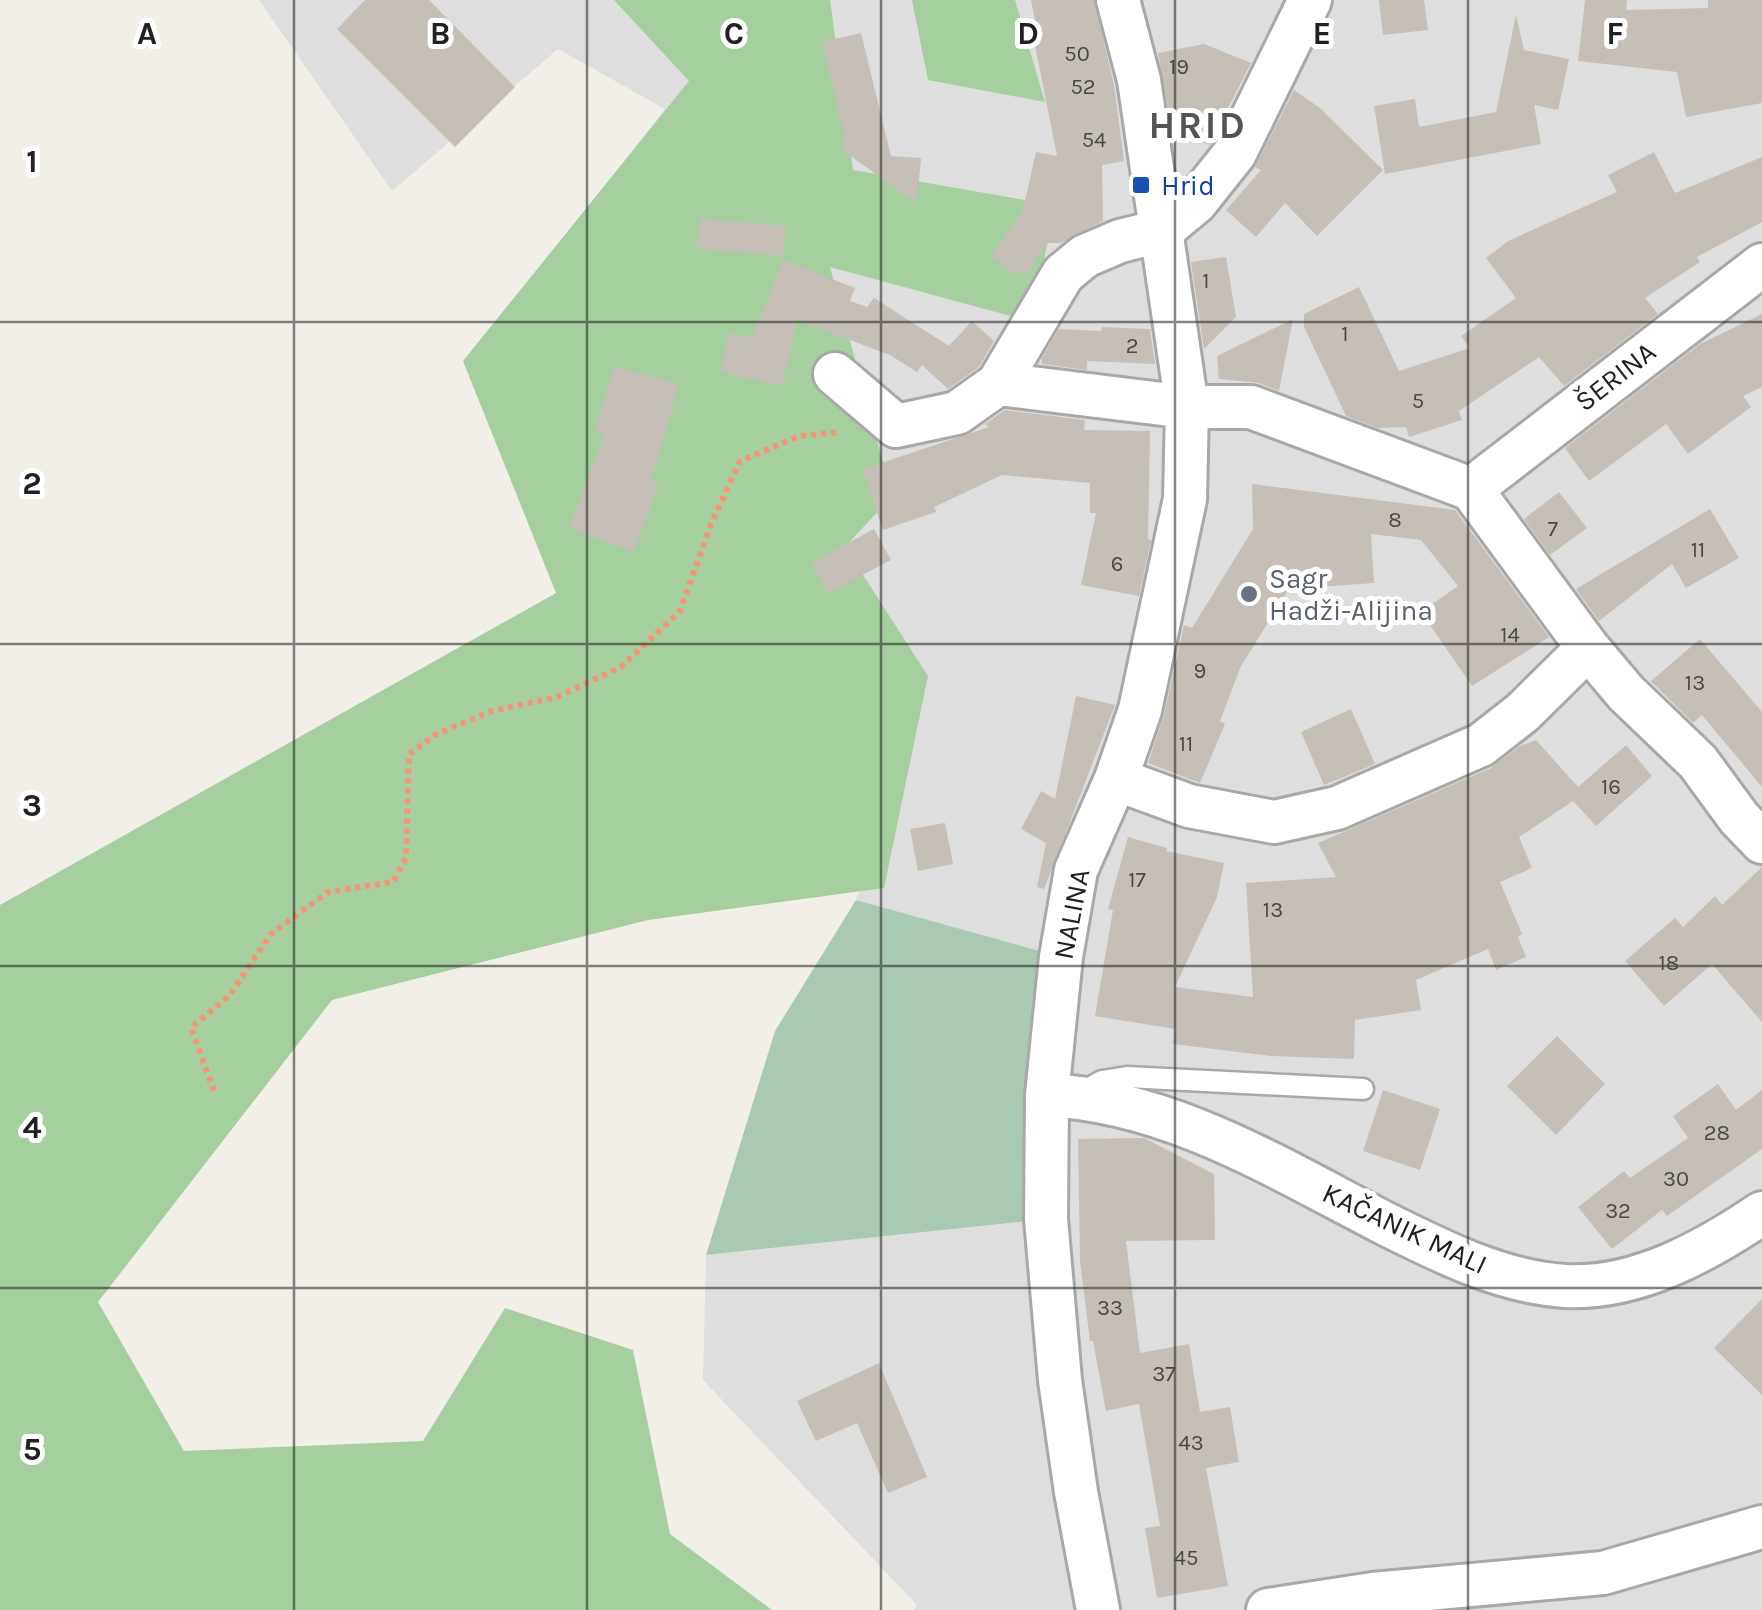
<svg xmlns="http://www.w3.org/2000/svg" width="1762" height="1610" viewBox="0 0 1762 1610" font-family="Karla,sans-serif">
<rect width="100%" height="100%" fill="#f1efe8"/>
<path fill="#dfdede" d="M259,0H1762V1610H914L917,1605L703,1380L706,1255L1046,1218L1061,958L856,900L926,689L798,604L546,562L464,364L665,109L558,49L392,191Z"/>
<path fill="#a5cf9e" d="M614,0H830L853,170L1054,205L1033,322L830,267L892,496L845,547L928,676L884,888L648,920L332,1000L98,1302L184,1451L423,1441L505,1308L633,1350L670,1534L772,1610H0V905L556,593L463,361L689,81Z
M912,0H1015L1045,102L928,80Z"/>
<path fill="#a9c9b2" d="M856,900L1061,957L1046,1219L706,1255L775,1031Z"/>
<path fill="#c6bfb7" d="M365,0H429L515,87L455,147L337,29Z
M1031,0H1094L1114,85L1124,161L1102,165L1103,221L1061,243H1048L1027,273H1014L991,256L1023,210L1036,152L1057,156L1035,45L1040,44Z
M1379,0H1424L1428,30L1383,35Z
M1585,0H1627L1626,10L1708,8V0H1762V103L1686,117L1677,72L1578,61Z
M1516,15L1524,50L1569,59L1558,110L1534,105L1541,144L1385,174L1374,106L1415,99L1419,127L1496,112Z
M861,33L891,156L921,158L917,203L842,150L844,133L822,42Z
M1204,44L1251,63L1209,145L1171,128L1158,53Z
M1294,90L1320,108L1383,170L1317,236L1285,203L1256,237L1226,210L1261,170L1255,167Z
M1654,152L1675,193L1762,157V222L1697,257L1700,262L1645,298L1658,314L1564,386L1539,357L1459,411L1462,420L1409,437L1406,427L1378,428L1346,416L1304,327V314L1359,287L1399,371L1470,348L1461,336L1516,298L1486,258L1508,241L1617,192L1608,175Z
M700,218L786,226L783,256L697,248Z
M1226,257L1236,317L1204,349L1191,262Z
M783,260L855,288L850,301L867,307L874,298L949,346L972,321L994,341L979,367L948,389L922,365L917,372L890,355L797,320L782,386L721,372L729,333L752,338Z
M1762,314V387L1743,396L1751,407L1688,454L1666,424L1589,481L1565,448L1700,344Z
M1293,319L1279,391L1259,383L1219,379L1217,356Z
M1102,327L1150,329L1155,364L1087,361V370L1042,364V358L1059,329L1101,331Z
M614,366L679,384L651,481L659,484L634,552L569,528L604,435L595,432Z
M1005,410L1085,420L1084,430L1150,431L1148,539L1151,540L1139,596L1081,585L1096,513H1090V483L1002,475L934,507L936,512L883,530L863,469L989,427L985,424Z
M1252,484L1455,510L1549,637L1472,686L1421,612L1458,586L1421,540L1371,534L1374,583L1289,589L1241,666L1220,721L1225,724L1200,783L1148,763L1164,715L1184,625L1192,628L1253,529Z
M1559,492L1587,528L1550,555L1524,519Z
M1710,509L1739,558L1686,588L1672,564L1599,621L1576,589Z
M874,529L891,560L828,593L812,563Z
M1700,639L1762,712V787L1702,715L1693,723L1651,681Z
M1076,696L1115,705L1044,889L1037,887L1046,843L1021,829L1041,791L1055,799Z
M1351,709L1375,764L1324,785L1301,732Z
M1536,740L1578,787L1626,745L1652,776L1596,826L1573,801L1519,837L1532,868L1500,882L1522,934L1518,937L1526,957L1496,970L1488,949L1416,980L1421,1010L1355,1020L1354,1059L1271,1056L1173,1044L1175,1029L1095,1016L1113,910L1108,909L1128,837L1167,848L1166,851L1224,863L1217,897L1175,987L1253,997L1246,883L1336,877L1318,843L1491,768L1520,746Z
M945,823L953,864L918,871L910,829Z
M1762,867V1022L1712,964L1664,1006L1625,961L1675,918L1683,927L1715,896L1722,905Z
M1557,1036L1605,1084L1556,1135L1507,1086Z
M1718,1084L1736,1110L1762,1090V1149L1667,1216L1662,1210L1612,1249L1578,1207L1624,1171L1630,1178L1688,1138L1673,1116Z
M1383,1090L1440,1109L1420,1170L1363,1151Z
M1144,1138L1214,1174L1215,1240L1126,1241L1140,1353L1189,1344L1200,1412L1230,1407L1239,1462L1206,1468L1228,1586L1157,1598L1145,1528L1160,1526L1139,1404L1106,1411L1093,1341H1090L1080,1261L1078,1139Z
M1762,1299V1395L1714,1348Z
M879,1363L927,1477L888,1493L857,1423L816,1441L797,1401Z"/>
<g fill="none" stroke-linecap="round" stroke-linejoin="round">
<defs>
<path id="service" d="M1079,1094L1102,1081L1127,1077L1363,1089"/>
<path id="minor" d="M835,374L896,426L957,413L998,384L1063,274L1085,256L1120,241L1161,231L1196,202L1235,153L1310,0
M998,384L1187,407H1251L1471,489L1588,648L1626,693L1698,762L1739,818L1762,842
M1471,489L1762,265
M1116,779L1189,806L1274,822L1337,808L1481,745L1522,713L1588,648
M1047,1095C1171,1101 1279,1169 1386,1224C1442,1252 1502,1282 1565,1286C1636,1290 1706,1251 1762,1213
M1098,1610L1076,1492L1060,1380L1046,1219L1047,1095L1061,957L1076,870L1116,779L1140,710L1185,499L1187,407L1139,80L1118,0
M1268,1610L1373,1594L1603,1573L1762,1527"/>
</defs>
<use href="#service" stroke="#a8a8a8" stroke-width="25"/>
<use href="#minor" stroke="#a8a8a8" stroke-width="48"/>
<path stroke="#f79273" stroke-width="6" stroke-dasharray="5 5" stroke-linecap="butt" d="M214,1091L191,1028L230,995L270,935L328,892L393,882L406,858L409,754L437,734L492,711L557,697L621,667L680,611L711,524L740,461L800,436L840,432"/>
<use href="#service" stroke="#fff" stroke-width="20"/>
<use href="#minor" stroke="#fff" stroke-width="42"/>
</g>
<path fill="none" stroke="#212121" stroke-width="2.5" stroke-opacity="0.55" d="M294,0V1610M587,0V1610M881,0V1610M1175,0V1610M1468,0V1610M0,322H1762M0,644H1762M0,966H1762M0,1288H1762"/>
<rect fill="#1a4fb4" stroke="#fff" stroke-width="4" x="1131" y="175" width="20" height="20" rx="5"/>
<circle fill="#6b7280" stroke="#fff" stroke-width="4" cx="1249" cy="594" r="10"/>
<g text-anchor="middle" stroke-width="10" stroke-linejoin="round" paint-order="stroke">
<g font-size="22" fill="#4a4846">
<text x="1077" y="61">50</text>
<text x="1179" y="74">19</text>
<text x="1083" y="94">52</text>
<text x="1094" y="147">54</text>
<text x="1206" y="288">1</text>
<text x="1345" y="341">1</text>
<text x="1132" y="353">2</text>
<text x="1418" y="408">5</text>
<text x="1395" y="527">8</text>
<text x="1553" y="536">7</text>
<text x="1698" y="557">11</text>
<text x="1117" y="571">6</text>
<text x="1510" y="642">14</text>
<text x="1200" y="678">9</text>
<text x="1695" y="690">13</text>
<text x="1186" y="751">11</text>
<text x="1611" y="794">16</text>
<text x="1137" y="887">17</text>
<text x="1273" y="917">13</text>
<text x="1669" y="970">18</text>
<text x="1717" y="1140">28</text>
<text x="1676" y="1186">30</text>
<text x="1618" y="1218">32</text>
<text x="1110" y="1315">33</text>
<text x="1164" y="1381">37</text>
<text x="1191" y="1450">43</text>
<text x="1186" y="1565">45</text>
</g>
<g font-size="28" fill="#164399" stroke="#fff" text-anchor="start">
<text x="1161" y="195">Hrid</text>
</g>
<g font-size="28" fill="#212121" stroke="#fff">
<text transform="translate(1615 376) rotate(-38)" y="10">ŠERINA</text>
<text transform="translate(1071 914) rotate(-79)" y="10">NALINA</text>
<text transform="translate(1405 1228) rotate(25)" y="10">KAČANIK MALI</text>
</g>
<g font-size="28" fill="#5b616d" stroke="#fff" text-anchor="start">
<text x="1269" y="588">Sagr<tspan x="1269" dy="32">Hadži-Alijina</tspan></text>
</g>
<g font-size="38" font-weight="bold" letter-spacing="2.5" fill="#545454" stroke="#fff">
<text x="1198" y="138">HRID</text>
</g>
</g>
<g font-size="32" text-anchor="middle" font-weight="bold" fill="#212121" stroke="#fff" stroke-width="10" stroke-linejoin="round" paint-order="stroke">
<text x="147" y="44">A</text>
<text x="440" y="44">B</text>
<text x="734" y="44">C</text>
<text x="1028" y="44">D</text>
<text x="1322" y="44">E</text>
<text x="1615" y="44">F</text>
<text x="32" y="172">1</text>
<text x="32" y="494">2</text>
<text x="32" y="816">3</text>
<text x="32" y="1138">4</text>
<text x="32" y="1460">5</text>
</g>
</svg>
